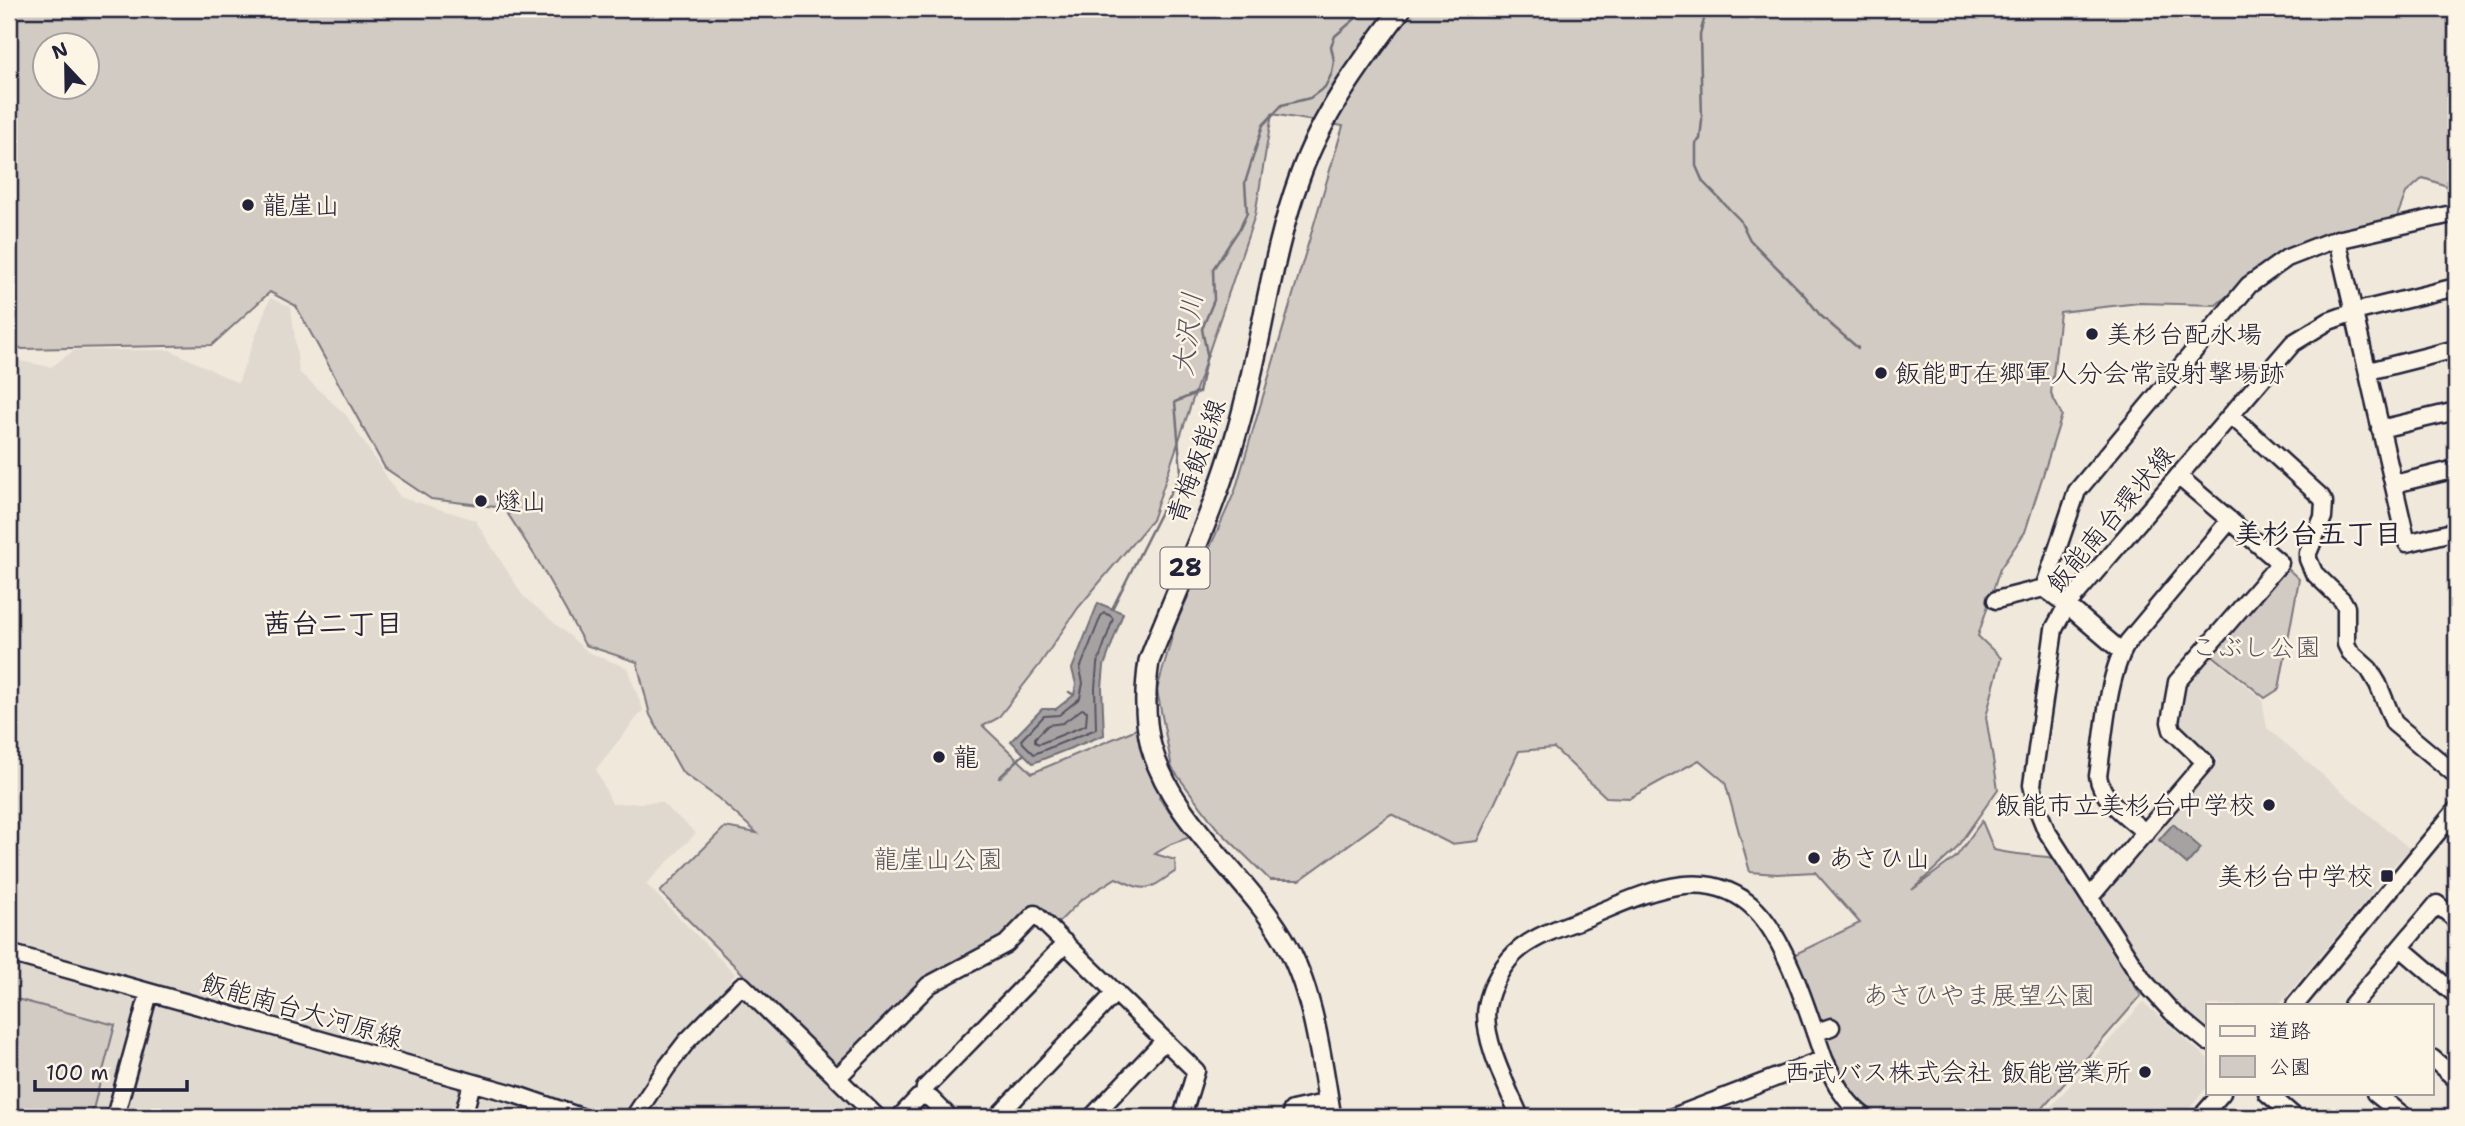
<svg xmlns="http://www.w3.org/2000/svg" width="2465" height="1126" viewBox="0 0 2465 1126" font-family="'Shantell Sans','Klee One',sans-serif">
<rect width="100%" height="100%" fill="#efe8db"/>
<filter id="ink" filterUnits="userSpaceOnUse"><feTurbulence type="fractalNoise" baseFrequency=".0143" numOctaves="2"/><feDisplacementMap in="SourceGraphic" scale="14" xChannelSelector="R" yChannelSelector="G"/><feConvolveMatrix kernelMatrix="1 2 1 2 8 2 1 2 1" color-interpolation-filters="sRGB"/></filter>
<g filter="url(#ink)">
<path fill="#e0d9cf" d="M270,298L291,307L299,372L346,415L400,497L475,520L523,596L588,652L627,668L643,710L596,769L612,804L661,802L696,833L646,884L735,974L729,981L865,1117H9V359L51,367L75,350H170L238,383Z
M2210,656L2262,699L2267,728L2410,849L2380,879L2371,895L2279,1005H2208V1028L2149,978L2098,896L2218,761L2183,730L2179,716L2183,688Z
M2143,1002L2208,1059V1086L2182,1117H2042Z"/>
<path fill="#d1cbc3" stroke="#7a767f" stroke-width="2" fill-rule="evenodd" d="M9,9H2456V189L2423,178L2406,193L2395,222L2277,254L2216,305L2139,303L2060,312L2051,394L2062,415L2025,532L2000,569L1978,636L2001,658L1986,717L1998,789L1955,850L1912,890L1956,857L1982,821L1994,850C2014,855 2034,855 2055,858L2070,877L2141,996L2035,1117H1871L1841,1084L1789,957L1860,923L1815,872L1777,874L1750,872L1725,782L1699,760L1630,798L1606,797L1554,748L1519,751L1477,841L1451,844L1391,814L1300,880H1270L1216,827L1172,768L1157,690L1175,626L1235,491L1343,126L1272,114L1255,215L1152,520L1078,608L1040,664L998,718L983,726L1032,773L1139,728L1144,752L1160,794L1159,798L1190,837L1171,844L1155,854L1175,860L1176,871C1147,891 1148,893 1116,878L1081,900L1059,922L1047,920L1044,917L966,960L837,1067L660,892L725,827L757,833L718,798L682,772L650,715L637,662L585,645L537,559L504,508L431,499L385,468L296,306L270,292L212,345L22,349L9,342ZM46,46H88V88H46Z
M2285,566L2299,579L2279,689L2265,698L2211,654Z
M9,997L115,1025L91,1117H9Z"/>
<path fill="#a6a2a2" stroke="#716f79" stroke-width="2" d="M1098,603L1123,613L1104,666L1102,688L1104,735L1033,763L1011,741L1042,709H1056L1074,695L1076,684L1072,669Z
M2173,824L2201,848L2187,864L2159,840Z"/>
<g fill="none" stroke-linecap="round" stroke-linejoin="round">
<path stroke="#575564" stroke-width="2" d="M1104,613L1111,616L1113,619L1097,665L1095,688L1096,729L1034,754L1023,743L1022,739L1044,716L1059,715L1080,698L1083,683L1080,669L1101,616Z
M1082,709L1087,711L1086,725L1039,744L1035,742V738L1048,725L1063,723Z"/>
<path stroke="#716f79" stroke-width="2.5" d="M1707,9L1700,34L1702,120L1700,139L1696,143V166L1703,182L1740,220L1750,240L1805,296L1820,315L1858,348
M1112,609L1181,472L1175,402L1199,392L1207,354L1202,329L1214,300L1213,269L1240,228L1247,213L1245,183L1263,125L1282,105L1310,98L1325,87L1332,73L1334,61L1331,46L1335,36L1356,18L1361,9
M1069,692L1074,695
M999,778L1024,754"/>
<defs>
<path id="minor" d="M2337,239L2407,543L2456,531
M2369,371L2456,349
M2231,415L2321,497L2324,502L2323,517L2308,553V559L2314,573L2342,600L2346,607V644L2350,652L2369,669L2378,684L2394,723L2456,775
M2380,429L2456,411
M2394,484L2456,469
M2044,588L2077,491L2249,285L2287,258L2328,242L2456,213
M1996,600L2044,588L2067,605L2122,652
M2146,833C2128,817 2102,801 2098,776C2104,738 2107,673 2128,642L2230,520
M2090,897L2205,762L2172,730L2170,722L2177,682L2280,563L2178,476
M2401,948L2456,995
M9,953L514,1094L581,1117
M2295,1005L2456,810
M2352,1005L2437,904L2456,920
M1815,1033L1831,1027
M2208,1042L2172,1012L2143,980L2046,830L2038,810L2032,785L2054,629L2067,605L2293,343L2329,321L2354,312L2456,287
M2432,1058L2456,1079
M837,1078L929,985L1006,944L1035,914L1196,1071L1182,1117
M2267,1093L2295,1117
M2375,1093L2405,1117
M924,1096L931,1099L949,1117
M115,1117L149,993
M463,1117L472,1083
M634,1117L667,1067L687,1041L742,985L877,1117
M900,1117L918,1098L924,1096L925,1088L1066,943
M997,1117L1116,992
M1092,1117L1165,1040
M1293,1117L1292,1110L1329,1102
M1520,1117C1508,1088 1481,1038 1487,1006C1491,985 1504,961 1521,948C1541,933 1566,926 1588,917C1642,895 1706,860 1756,910C1787,941 1809,1016 1824,1059
M1673,1117L1824,1059C1835,1082 1844,1102 1865,1117
M2201,1117L2222,1093"/>
<path id="major" d="M1331,1117C1321,1058 1314,991 1283,938C1244,873 1171,820 1151,746C1144,718 1145,688 1149,661C1179,584 1216,508 1238,428C1262,345 1270,257 1300,176C1322,114 1362,61 1401,9"/>
</defs>
<use href="#minor" stroke="#22223b" stroke-width="21"/>
<use href="#major" stroke="#22223b" stroke-width="24"/>
<use href="#minor" stroke="#fcf5e5" stroke-width="16"/>
<use href="#major" stroke="#fcf5e5" stroke-width="19"/>
</g>
</g>
<g fill="#22223b" stroke="#fcf5e5" stroke-width="2.5">
<circle cx="248" cy="205" r="7"/>
<circle cx="2092" cy="334" r="7"/>
<circle cx="1881" cy="373" r="7"/>
<circle cx="481" cy="501" r="7"/>
<circle cx="939" cy="757" r="7"/>
<circle cx="2269" cy="805" r="7"/>
<circle cx="1814" cy="858" r="7"/>
<rect x="2380" y="869" width="14" height="14" rx="3.5"/>
<circle cx="2145" cy="1072" r="7"/>
</g>
<g text-anchor="middle" stroke-width="5" stroke-linejoin="round" paint-order="stroke">
<rect fill="#fcf5e5" stroke="#63616e" stroke-width="2" x="1160.5" y="547.5" width="49" height="41" rx="5"/>
<g font-size="24" font-weight="bold" fill="#22223b">
<text x="1185" y="576">28</text>
</g>
<g font-size="26" fill="#22223b" stroke="#fcf5e5" text-anchor="start">
<text x="262" y="214">龍崖山</text>
<text x="2106" y="343">美杉台配水場</text>
<text x="1895" y="382">飯能町在郷軍人分会常設射撃場跡</text>
<text x="495" y="510">燧山</text>
<text x="953" y="766">龍</text>
<text x="2255" y="814" text-anchor="end">飯能市立美杉台中学校</text>
<text x="1828" y="867">あさひ山</text>
<text x="2373" y="885" text-anchor="end">美杉台中学校</text>
<text x="2131" y="1081" text-anchor="end">西武バス株式会社 飯能営業所</text>
</g>
<g font-size="26" fill="#22223b" stroke="#fcf5e5">
<text transform="translate(1196 461) rotate(-71)" y="9">青梅飯能線</text>
<text transform="translate(2110 519) rotate(-50)" y="9">飯能南台環状線</text>
<text transform="translate(302 1010) rotate(16)" y="9">飯能南台大河原線</text>
</g>
<g font-size="26" fill="#575564" stroke="#fcf5e5">
<text x="2256" y="656">こぶし公園</text>
<text x="938" y="868">龍崖山公園</text>
<text x="1979" y="1004">あさひやま展望公園</text>
</g>
<g font-size="28" font-style="italic" fill="#575564" stroke="#fcf5e5">
<text transform="translate(1187 334) rotate(-83)" y="10">大沢川</text>
</g>
<g font-size="28" font-weight="bold" fill="#22223b" stroke="#fcf5e5">
<text x="2318" y="543">美杉台五丁目</text>
<text x="333" y="633">茜台二丁目</text>
</g>
</g>
<rect width="2465" height="1126" fill="none" stroke="#fcf5e5" stroke-width="35"/>
<rect x="18" y="18" width="2430" height="1091" fill="none" stroke="#22223b" stroke-width="2.5" filter="url(#ink)"/>
<rect x="2206" y="1004" width="228" height="91" fill="#fcf5e5" stroke="#a5a1a1" stroke-width="2"/>
<rect x="2220" y="1026" width="35" height="10" fill="#fcf5e5" stroke="#a5a1a1" stroke-width="2"/>
<text x="2269" y="1038" font-size="21" fill="#22223b">道路</text>
<rect x="2220" y="1056" width="35" height="21" fill="#d1cbc3" stroke="#a5a1a1" stroke-width="2"/>
<text x="2269" y="1074" font-size="21" fill="#22223b">公園</text>
<g transform="translate(66 66) rotate(338)"><circle r="33" fill="#fcf5e5" stroke="#a5a1a1" stroke-width="2"/>
<path d="M0-5L12 26L0 18L-12 26Z" fill="#22223b"/>
<text y="-10" font-size="19" font-weight="bold" text-anchor="middle" fill="#22223b">N</text>
</g>
<path d="M35 1080v10h152v-10" fill="none" stroke="#22223b" stroke-width="3.5"/>
<text x="46" y="1080" font-size="21" fill="#22223b" stroke="#fcf5e5" stroke-width="5" paint-order="stroke">100 m</text>
</svg>
